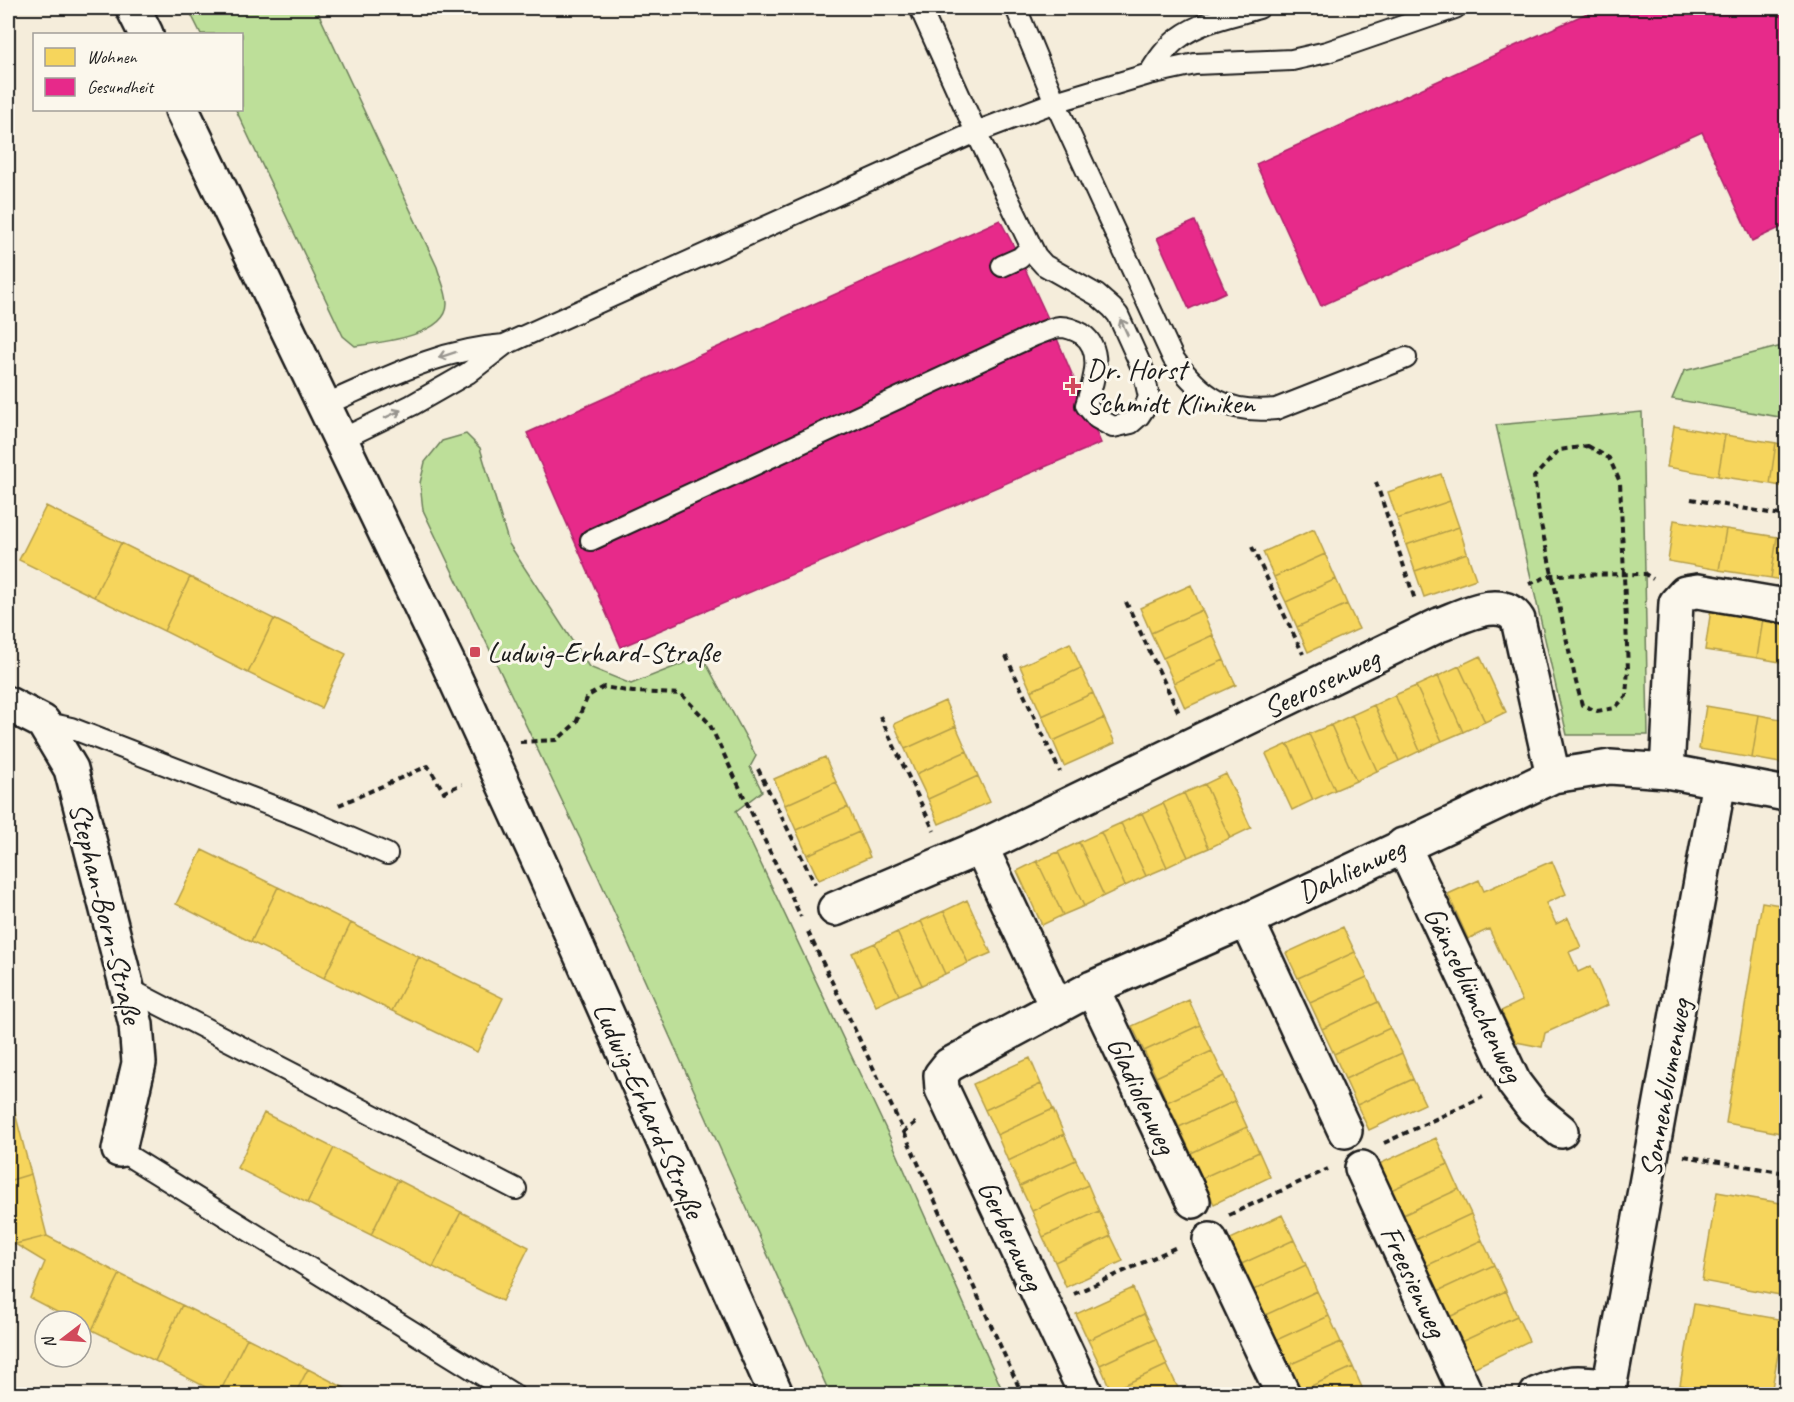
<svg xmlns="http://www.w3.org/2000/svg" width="1794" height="1402" viewBox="0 0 1794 1402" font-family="Caveat,sans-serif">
<rect width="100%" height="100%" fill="#f5eddb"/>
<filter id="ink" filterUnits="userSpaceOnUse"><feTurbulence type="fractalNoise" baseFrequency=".0167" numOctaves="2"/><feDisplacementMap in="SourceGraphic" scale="12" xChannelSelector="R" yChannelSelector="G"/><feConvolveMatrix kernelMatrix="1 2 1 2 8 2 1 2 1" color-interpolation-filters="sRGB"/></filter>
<g filter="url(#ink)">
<path fill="#bddf99" stroke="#6c7e5a" stroke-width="1.5" d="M188,8H316L437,267C440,278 447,292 447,304C447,336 378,343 355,346L343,336L236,110H242V34H201Z
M1786,345V418L1672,399L1684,371Z
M1642,412L1648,735H1567L1496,425Z
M466,434L480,448L509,544L589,667L631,684L702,656L756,756L750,767L762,791L736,811L891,1140L1004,1394H830L598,876L423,510L420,483L425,462L442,441Z"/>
<path fill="#f6d55c" stroke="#b59e49" stroke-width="1.5" d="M1674,426L1725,435L1718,476L1667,467Z
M1725,435L1776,443L1770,484L1718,476Z
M1776,443L1786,445V487L1770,484Z
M1441,474L1450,501L1397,519L1388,492Z
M1450,501L1459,527L1406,545L1397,519Z
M46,506L121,543L94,597L19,560Z
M1674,520L1726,529L1719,570L1668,561Z
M1459,527L1467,553L1415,571L1406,545Z
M1314,529L1325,554L1274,577L1263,552Z
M1726,529L1777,537L1771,578L1719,570Z
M1777,537L1786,539V581L1771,578Z
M121,543L190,577L164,631L94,597Z
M1467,553L1476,579L1424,597L1415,571Z
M1325,554L1336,579L1286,602L1274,577Z
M190,577L274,619L248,673L164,631Z
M1336,579L1347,604L1297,627L1286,602Z
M1191,585L1202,610L1151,633L1140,608Z
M1347,604L1359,629L1308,652L1297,627Z
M1711,609L1763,618L1757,658L1705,650Z
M1202,610L1213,635L1163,658L1151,633Z
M1763,618L1786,622V663L1757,658Z
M274,619L346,654L321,708L248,673Z
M1213,635L1224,660L1174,683L1163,658Z
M1070,643L1081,668L1031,691L1020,666Z
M1480,656L1506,712L1485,722L1459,666Z
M1224,660L1236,685L1185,708L1174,683Z
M1459,666L1485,722L1463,732L1438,676Z
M1081,668L1093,693L1042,716L1031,691Z
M1438,676L1463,732L1442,741L1416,686Z
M1416,686L1442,741L1420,751L1395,695Z
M1093,693L1104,718L1053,741L1042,716Z
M1395,695L1420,751L1399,761L1374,705Z
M945,701L956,726L905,749L894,724Z
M1374,705L1399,761L1377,771L1352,715Z
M1706,706L1759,715L1752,758L1699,749Z
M1352,715L1377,771L1356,781L1331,725Z
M1759,715L1786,720V764L1752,758Z
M1104,718L1115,743L1064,766L1053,741Z
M1331,725L1356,781L1335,790L1309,734Z
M956,726L967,751L916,774L905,749Z
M1309,734L1335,790L1313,800L1288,744Z
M1288,744L1313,800L1292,810L1266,754Z
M967,751L978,776L928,799L916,774Z
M825,757L836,782L785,805L774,779Z
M1226,774L1251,828L1230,838L1205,784Z
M978,776L990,802L939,824L928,799Z
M836,782L848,807L796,830L785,805Z
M1205,784L1230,838L1209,848L1184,793Z
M1184,793L1209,848L1188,857L1163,803Z
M1163,803L1188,857L1167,867L1142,813Z
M848,807L859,832L807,855L796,830Z
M1142,813L1167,867L1146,876L1121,823Z
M1121,823L1146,876L1125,886L1101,832Z
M859,832L870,857L819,880L807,855Z
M1101,832L1125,886L1104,896L1079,842Z
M1079,842L1104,896L1084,906L1058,852Z
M202,850L278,887L251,942L176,904Z
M1058,852L1084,906L1063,915L1037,861Z
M1037,861L1063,915L1042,925L1017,871Z
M1552,861L1566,894L1546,903L1556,924L1568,918L1581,947L1569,952L1578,972L1591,966L1608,1005L1545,1033L1542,1047L1516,1042L1501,1011L1522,1001L1489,929L1468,939L1448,894L1479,880L1484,891Z
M278,887L351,923L324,978L251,942Z
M967,900L991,953L968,963L944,911Z
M1762,902L1786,906V1134L1726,1123Z
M944,911L968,963L945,974L921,921Z
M921,921L945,974L922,985L897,932Z
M351,923L419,957L392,1011L324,978Z
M1343,927L1355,952L1298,978L1286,953Z
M897,932L922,985L899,995L875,943Z
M875,943L899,995L876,1006L852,953Z
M1355,952L1367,977L1310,1003L1298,978Z
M419,957L503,998L477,1052L392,1011Z
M1367,977L1378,1002L1322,1029L1310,1003Z
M1189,1000L1200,1025L1144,1051L1132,1026Z
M1378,1002L1390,1028L1334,1054L1322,1029Z
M1200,1025L1212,1051L1156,1077L1144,1051Z
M1390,1028L1402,1053L1345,1079L1334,1054Z
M1212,1051L1224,1076L1167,1102L1156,1077Z
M1402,1053L1413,1079L1357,1105L1345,1079Z
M1030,1058L1041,1084L985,1110L973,1084Z
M1224,1076L1235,1101L1179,1127L1167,1102Z
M1413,1079L1425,1104L1369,1130L1357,1105Z
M1041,1084L1053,1109L997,1135L985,1110Z
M1235,1101L1247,1127L1191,1153L1179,1127Z
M14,1109L31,1174L8,1181V1111Z
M1053,1109L1064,1134L1008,1161L997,1135Z
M264,1113L334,1148L307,1203L237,1168Z
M1247,1127L1259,1152L1202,1178L1191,1153Z
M1064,1134L1076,1160L1020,1186L1008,1161Z
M1436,1138L1448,1164L1391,1190L1379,1164Z
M334,1148L398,1180L371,1235L307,1203Z
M1259,1152L1270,1177L1214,1204L1202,1178Z
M1076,1160L1088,1185L1032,1211L1020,1186Z
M1448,1164L1459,1189L1403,1215L1391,1190Z
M31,1174L47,1236L8,1246V1181Z
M398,1180L461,1212L433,1267L371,1235Z
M1088,1185L1099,1211L1043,1237L1032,1211Z
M1459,1189L1471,1214L1415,1240L1403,1215Z
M1717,1192L1786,1204V1296L1702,1281Z
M1099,1211L1111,1236L1055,1262L1043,1237Z
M461,1212L529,1247L502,1301L433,1267Z
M1471,1214L1482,1240L1426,1266L1415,1240Z
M1282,1215L1294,1240L1237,1266L1226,1241Z
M47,1236L120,1274L92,1330L81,1324V1321H74L30,1298L45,1262L15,1244Z
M1111,1236L1123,1261L1066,1287L1055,1262Z
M1294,1240L1306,1265L1249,1292L1237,1266Z
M1482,1240L1494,1265L1438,1291L1426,1266Z
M1306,1265L1317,1291L1261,1317L1249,1292Z
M1494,1265L1506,1291L1449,1317L1438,1291Z
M120,1274L182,1305L155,1361L92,1330Z
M1133,1288L1144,1314L1088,1340L1076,1314Z
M1317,1291L1329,1316L1272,1342L1261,1317Z
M1506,1291L1517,1316L1461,1342L1449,1317Z
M1694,1304L1784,1320L1771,1394H1734L1680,1385Z
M182,1305L247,1338L219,1394L155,1361Z
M1144,1314L1156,1339L1100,1365L1088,1340Z
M1329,1316L1341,1342L1284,1367L1272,1342Z
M1517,1316L1529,1341L1473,1368L1461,1342Z
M247,1338L308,1369L295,1394H219Z
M1156,1339L1167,1365L1111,1391L1100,1365Z
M1341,1342L1353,1367L1296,1393L1284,1367Z
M1167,1365L1179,1390L1169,1394H1113L1111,1391Z
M1353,1367L1364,1392L1359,1394H1297L1296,1393Z
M308,1369L356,1394H295Z
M1680,1385L1734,1394H1679Z"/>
<path fill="#e7298a" stroke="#aa2569" stroke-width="1.5" d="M1598,8H1786V93L1785,94L1786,98V225L1752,241L1702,132L1321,306L1256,164Z
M1000,220L1020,258L1053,329L1101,443L621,647L527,433Z
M1195,221L1226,292L1189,309L1157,238Z"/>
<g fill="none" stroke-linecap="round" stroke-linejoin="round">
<defs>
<path id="lane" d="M1016,8L1055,102L1173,358C1202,397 1226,414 1276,409L1406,358
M1149,74C1157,61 1166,47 1179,38C1201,21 1233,16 1259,8
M1002,266L1020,258L1031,247
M324,405C382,380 440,349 504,345
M340,440L412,405L468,373L504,345L976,132L1055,102L1149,74L1195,64L1292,60L1327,52L1455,8
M591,540L1033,336C1041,333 1051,328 1060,327C1068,327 1075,330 1082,334C1105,350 1093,384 1086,405L1097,418L1113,427L1131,423L1139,416L1145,407L1149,397L1143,370L1118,315L1112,308L1097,295L1044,265L1036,256L976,132L920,8
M43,722L71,728L306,819L387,854
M127,988L516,1189
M119,1150L513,1394"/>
<path id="street" d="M8,704L43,722L71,769L127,988L136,1025L139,1063L119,1150
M1667,771L1676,603L1685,593L1698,591L1786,606
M1403,845L1514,1083L1533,1108L1561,1131
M835,909L981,847
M1247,920L1345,1131
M1092,988L1193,1201
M1056,1006L981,847L1439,625C1461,617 1502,594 1518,620L1553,776
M1362,1168L1466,1394
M1210,1240L1283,1394
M1086,1394L942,1089L941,1075L949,1065L1092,988L1247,920L1553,776L1610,767L1667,771L1786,794
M1537,1394C1569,1381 1576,1381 1610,1386
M1608,1394L1719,782"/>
<path id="secondary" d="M133,8L146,34
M182,110L448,663L543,870L776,1394"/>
</defs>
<use href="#lane" stroke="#1c1c1c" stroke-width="24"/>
<use href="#street" stroke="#1c1c1c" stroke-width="38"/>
<use href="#secondary" stroke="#1c1c1c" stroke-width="38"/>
<path stroke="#1c1c1c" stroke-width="4" stroke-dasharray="6 4.5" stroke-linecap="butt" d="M1588,446L1609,458L1620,482L1628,669L1626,696L1615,708L1597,711L1582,705L1576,682L1540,520L1534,477L1559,450Z
M1376,482L1415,600
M1691,499L1786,516
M1252,547L1303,654
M1529,584L1552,575L1645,574L1653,579
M1126,602L1179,713
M1006,656L1060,772
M880,716L934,831
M520,742L557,740L576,723L588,696L604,687L633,692L681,694L709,723L801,917
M758,769L815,884
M339,805L428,766L444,792L462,784
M808,932L904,1132L919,1120
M904,1132L1022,1394
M1384,1143L1483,1097
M1684,1156L1786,1173
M1229,1215L1328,1169
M1074,1294L1179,1246"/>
<use href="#lane" stroke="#fbf7ec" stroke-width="20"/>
<use href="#street" stroke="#fbf7ec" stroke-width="33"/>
<use href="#secondary" stroke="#fbf7ec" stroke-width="33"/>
</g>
<defs><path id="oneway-shaft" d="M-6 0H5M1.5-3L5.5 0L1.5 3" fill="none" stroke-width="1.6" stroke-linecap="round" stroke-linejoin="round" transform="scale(1.5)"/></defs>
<g stroke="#97948e">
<use href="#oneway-shaft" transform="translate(1124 327) rotate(-114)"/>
<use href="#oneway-shaft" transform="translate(447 355) rotate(162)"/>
<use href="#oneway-shaft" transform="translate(393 414) rotate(-26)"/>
</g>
</g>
<g fill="#d1495b" stroke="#fbf7ec" stroke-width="2">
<path d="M1070 377h6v6h6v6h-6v6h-6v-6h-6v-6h6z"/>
<rect x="469" y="646" width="12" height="12" rx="3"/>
</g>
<g text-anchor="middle" stroke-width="6" stroke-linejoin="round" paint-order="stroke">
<g font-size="30" fill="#1c1c1c" stroke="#fbf7ec" text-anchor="start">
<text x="1086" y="379">Dr. Horst<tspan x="1086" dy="34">Schmidt Kliniken</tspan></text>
<text x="487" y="662">Ludwig-Erhard-Straße</text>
</g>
<g font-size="30" fill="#1c1c1c" stroke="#fbf7ec">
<text transform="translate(1321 683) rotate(-26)" y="10">Seerosenweg</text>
<text transform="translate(1351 870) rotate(-25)" y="10">Dahlienweg</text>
<text transform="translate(106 913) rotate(76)" y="10">Stephan-Born-Straße</text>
<text transform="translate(1474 994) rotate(64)" y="10">Gänseblümchenweg</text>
<text transform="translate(1665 1088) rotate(-80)" y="10">Sonnenblumenweg</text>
<text transform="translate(1142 1095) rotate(65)" y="10">Gladiolenweg</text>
<text transform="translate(649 1110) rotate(66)" y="10">Ludwig-Erhard-Straße</text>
<text transform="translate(1011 1235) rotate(65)" y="10">Gerberaweg</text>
<text transform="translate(1414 1281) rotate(65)" y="10">Freesienweg</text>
</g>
</g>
<rect width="1794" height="1402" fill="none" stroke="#fbf7ec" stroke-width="30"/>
<rect x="15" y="15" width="1764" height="1372" fill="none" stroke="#1c1c1c" stroke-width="2" filter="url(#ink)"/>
<rect x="33" y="33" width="210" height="78" fill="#fbf7ec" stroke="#a29f99" stroke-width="1.5"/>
<rect x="45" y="48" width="30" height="18" fill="#f6d55c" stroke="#a29f99" stroke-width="1.5"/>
<text x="87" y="63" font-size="18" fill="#1c1c1c">Wohnen</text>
<rect x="45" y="78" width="30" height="18" fill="#e7298a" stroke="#a29f99" stroke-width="1.5"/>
<text x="87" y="93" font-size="18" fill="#1c1c1c">Gesundheit</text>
<g transform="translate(63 1339) rotate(253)"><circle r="28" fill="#fbf7ec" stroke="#a29f99" stroke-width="1.5"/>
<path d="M0-4.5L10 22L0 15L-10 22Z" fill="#d1495b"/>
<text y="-9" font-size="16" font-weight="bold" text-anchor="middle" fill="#1c1c1c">N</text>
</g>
</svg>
